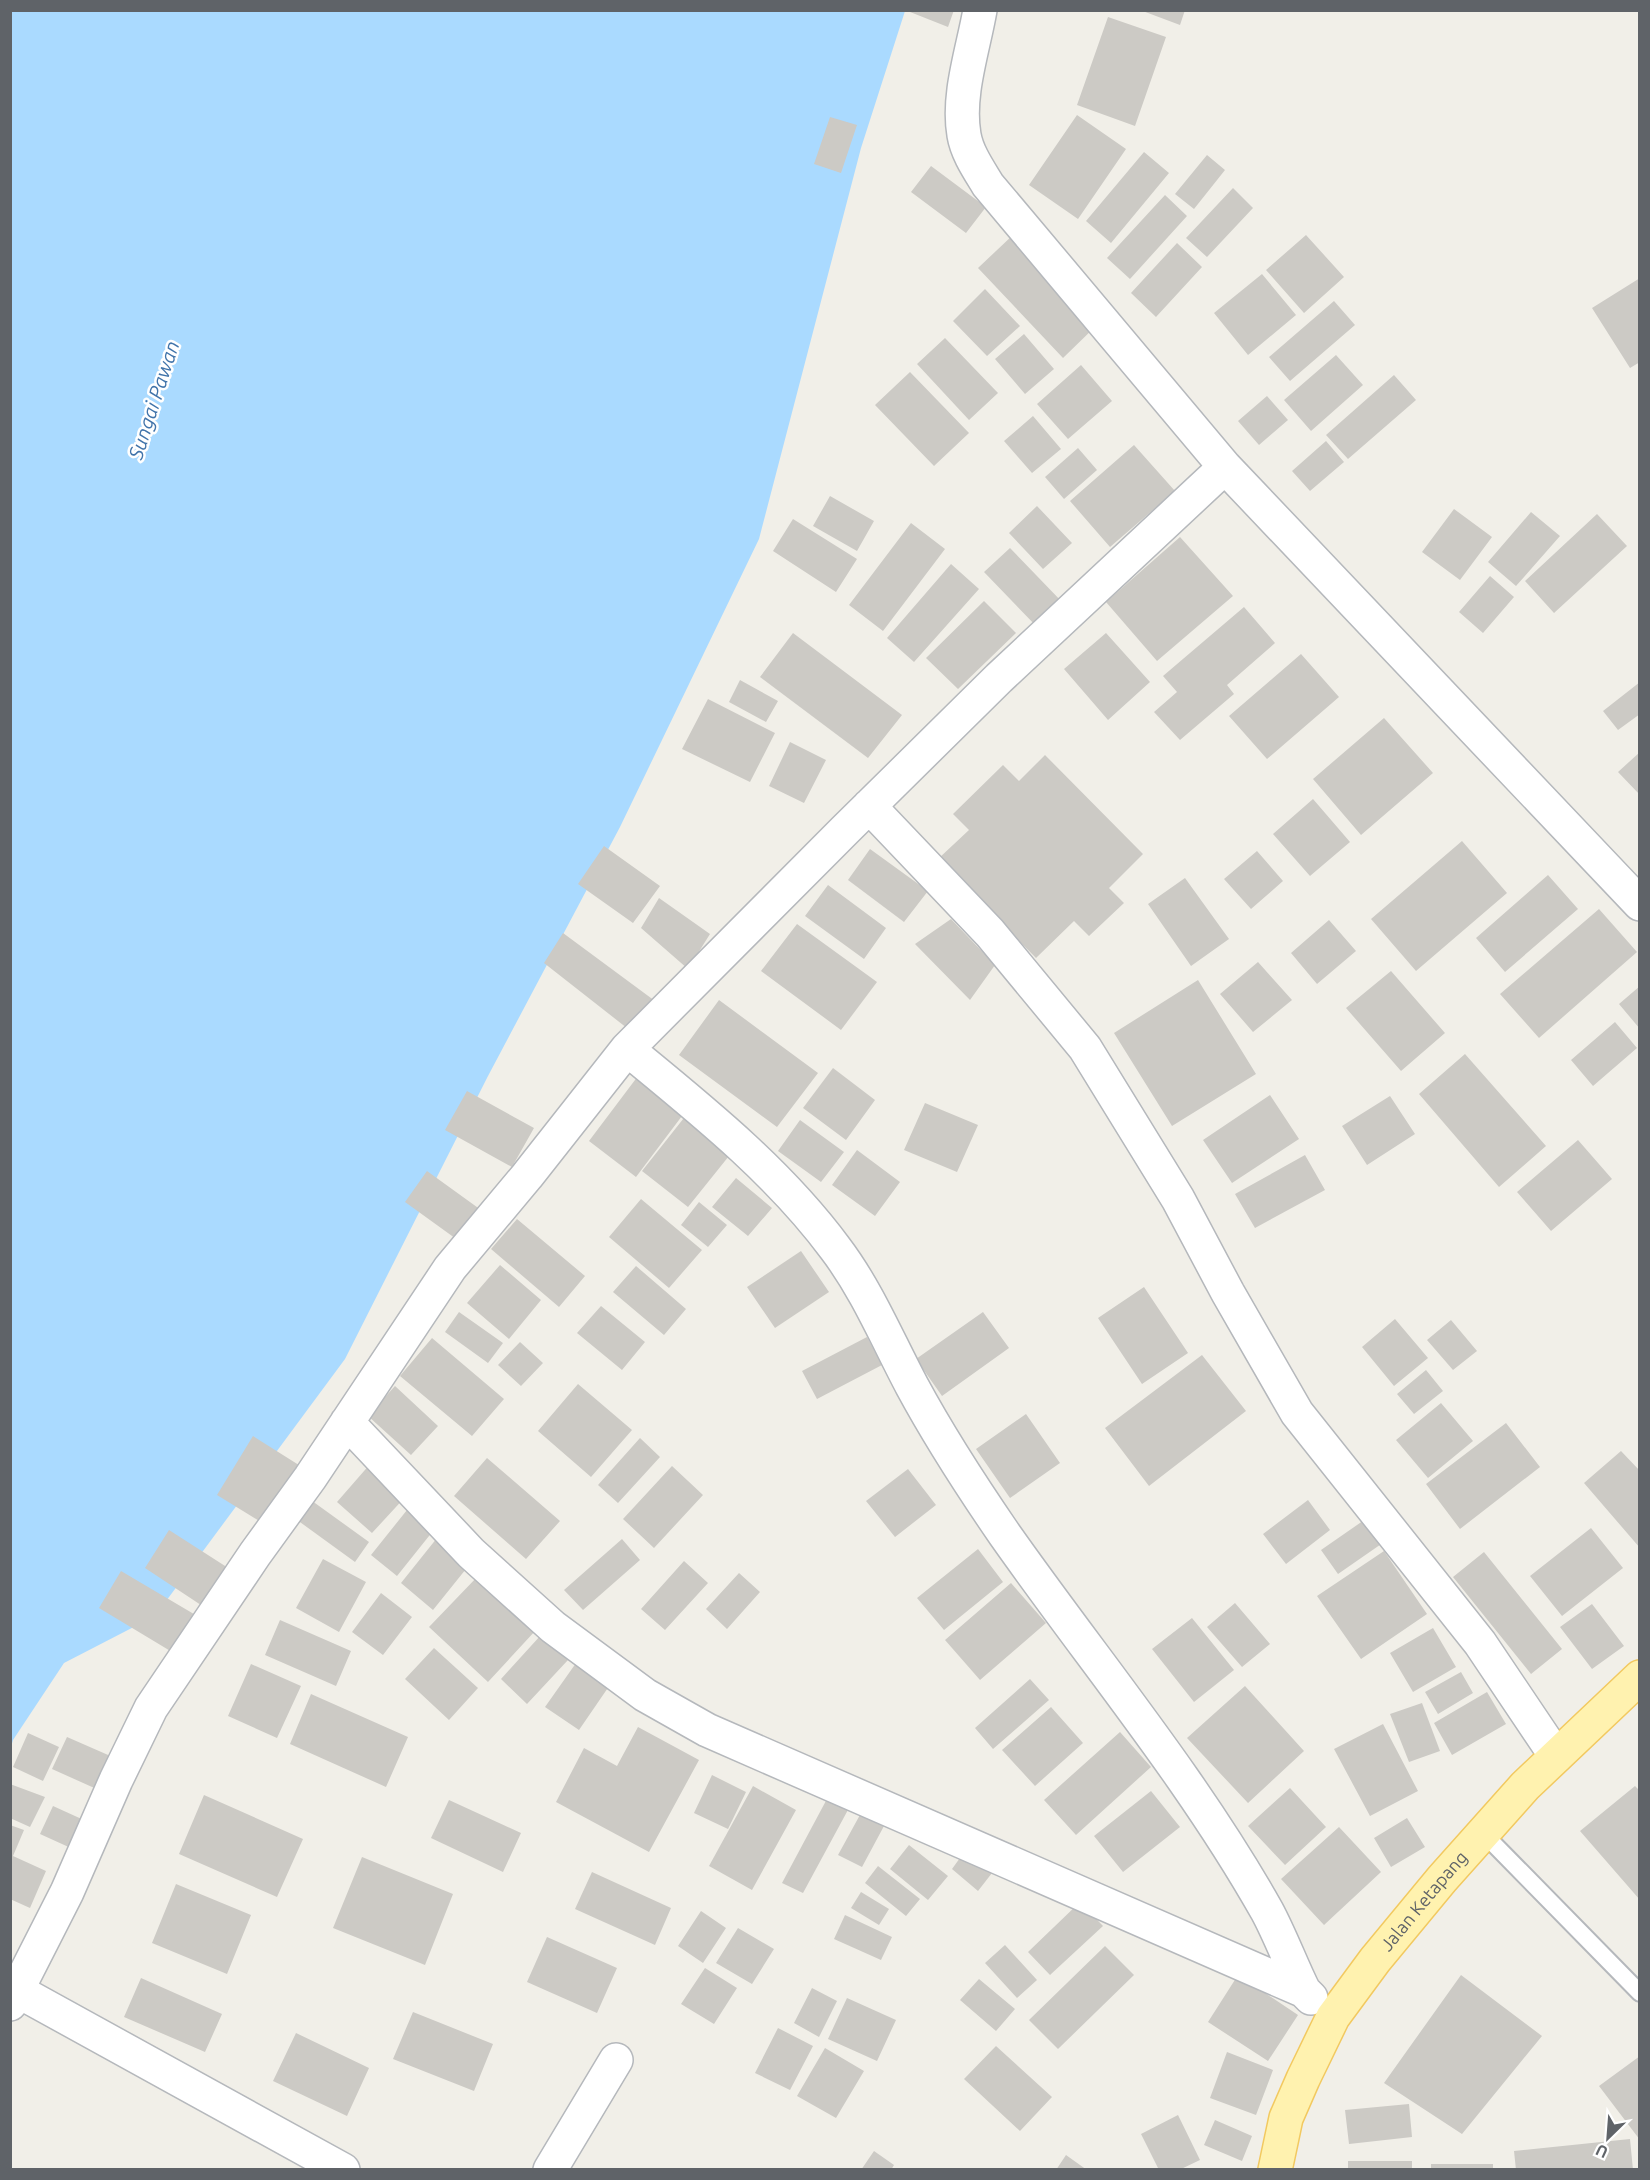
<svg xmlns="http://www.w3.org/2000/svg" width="1650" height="2180" viewBox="0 0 1650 2180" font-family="Ubuntu,sans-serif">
<rect width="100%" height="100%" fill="#f1efe8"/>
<path fill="#aadaff" d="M11,11H905L861,148L759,539L620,827L488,1076L345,1359L155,1616L64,1663L13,1740L11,1747Z"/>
<path fill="#cccac5" d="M905,10H954L948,27Z
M1140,10H1185L1180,25Z
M1108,17L1166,37L1135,126L1077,105Z
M1077,115L1126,149L1078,219L1029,185Z
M830,117L857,125L841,173L814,164Z
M1144,152L1169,173L1111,243L1086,221Z
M1207,155L1225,170L1194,209L1175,194Z
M931,166L986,207L966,233L911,192Z
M1233,188L1253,208L1207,257L1186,238Z
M1165,195L1187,216L1130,279L1107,258Z
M1014,234L1099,323L1063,358L978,268Z
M1306,235L1344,277L1304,313L1266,270Z
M1177,243L1202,267L1156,317L1131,293Z
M1262,274L1296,315L1248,355L1214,313Z
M1640,278V362L1630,368L1592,308Z
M985,289L1020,326L987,356L953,321Z
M1334,301L1355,325L1290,381L1269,357Z
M1024,334L1054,369L1025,394L995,359Z
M945,338L998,393L969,420L917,364Z
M1336,355L1363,385L1311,431L1284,400Z
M1081,365L1112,401L1068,439L1037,404Z
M910,372L969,433L934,466L875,405Z
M1394,375L1416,400L1348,459L1326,435Z
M1267,396L1288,420L1259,445L1238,421Z
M1033,416L1061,449L1032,473L1004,441Z
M1326,441L1344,462L1310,491L1292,471Z
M1134,445L1175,491L1110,547L1070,501Z
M1078,448L1097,470L1064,499L1045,477Z
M830,496L874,521L857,551L813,526Z
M1037,506L1072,543L1043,569L1009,533Z
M1454,509L1492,537L1460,580L1422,552Z
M1531,512L1560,536L1516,586L1488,562Z
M1597,514L1627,546L1554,613L1525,581Z
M793,519L857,559L836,592L773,551Z
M911,523L945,549L883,631L849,605Z
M1180,537L1233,596L1157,661L1106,602Z
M1010,548L1064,604L1038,628L984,572Z
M951,564L979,589L914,662L887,638Z
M1490,576L1514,597L1483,633L1459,612Z
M984,601L1016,633L958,689L926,658Z
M1244,607L1275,643L1227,685L1234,694L1180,740L1154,712L1177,692L1163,676Z
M793,633L902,715L868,758L760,677Z
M1106,633L1150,682L1108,720L1064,669Z
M1301,654L1339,697L1267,759L1229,716Z
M740,680L778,701L766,722L729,702Z
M1640,682V714L1618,730L1603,711Z
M708,699L775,733L750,782L682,749Z
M1384,718L1433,773L1361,835L1313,779Z
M790,742L826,760L804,803L769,786Z
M1640,752V795L1618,772Z
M1045,755L1143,854L1109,888L1124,903L1089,936L1074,921L1036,958L938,859L969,830L953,814L1003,765L1019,781Z
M1313,799L1350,842L1310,876L1273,834Z
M1462,841L1507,893L1416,971L1371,919Z
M604,846L660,886L633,923L578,884Z
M870,849L928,891L904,922L848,880Z
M1257,851L1283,881L1251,909L1224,879Z
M1548,875L1578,909L1505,972L1476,938Z
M1185,878L1229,939L1191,966L1148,904Z
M828,885L886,928L864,959L805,916Z
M659,898L710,934L688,969L641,928Z
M1599,909L1637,952L1539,1038L1500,994Z
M951,919L995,965L970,1000L915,944Z
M1329,920L1356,951L1317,984L1291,953Z
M797,924L877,982L841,1030L761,971Z
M563,933L655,1001L632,1032L544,963Z
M1258,962L1292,1000L1253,1032L1220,994Z
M1391,971L1445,1033L1401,1071L1346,1008Z
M1198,980L1256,1074L1172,1126L1114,1033Z
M1640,986V1029L1619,1004Z
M719,1000L818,1073L777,1127L679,1055Z
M1615,1022L1637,1048L1593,1086L1571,1060Z
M1465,1054L1546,1146L1499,1187L1419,1094Z
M833,1068L875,1100L846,1140L803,1108Z
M638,1076L685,1112L636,1177L589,1141Z
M467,1091L534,1128L512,1167L445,1130Z
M1270,1095L1299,1139L1232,1183L1203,1140Z
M1390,1096L1415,1134L1367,1165L1342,1126Z
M925,1103L978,1125L957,1172L904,1150Z
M691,1109L737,1146L688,1207L642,1171Z
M800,1120L844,1152L821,1182L778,1151Z
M1578,1140L1612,1179L1551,1231L1517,1192Z
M857,1150L900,1182L875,1216L832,1185Z
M1305,1155L1325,1190L1255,1228L1235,1194Z
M427,1171L481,1210L459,1241L405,1202Z
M736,1178L772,1208L748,1236L712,1207Z
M641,1199L702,1250L669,1288L609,1237Z
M699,1202L727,1225L708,1247L681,1225Z
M517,1219L585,1276L559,1307L491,1249Z
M801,1251L829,1292L775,1328L747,1287Z
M500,1265L541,1300L509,1339L467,1303Z
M636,1266L686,1309L664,1335L613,1292Z
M1144,1287L1188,1353L1142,1384L1098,1318Z
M601,1306L645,1342L622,1370L577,1333Z
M459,1312L503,1343L488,1363L445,1332Z
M983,1312L1009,1348L942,1396L916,1359Z
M1395,1319L1428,1358L1394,1386L1362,1347Z
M1451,1320L1477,1351L1453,1370L1427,1340Z
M867,1337L882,1365L817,1399L802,1371Z
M432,1338L504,1399L472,1436L400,1376Z
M520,1342L543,1363L521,1386L498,1365Z
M1202,1355L1246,1411L1149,1486L1105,1428Z
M1426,1370L1443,1391L1414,1414L1397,1394Z
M578,1384L632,1430L591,1477L538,1431Z
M395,1386L438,1426L411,1455L368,1416Z
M1441,1403L1473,1441L1428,1478L1396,1440Z
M1026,1414L1060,1463L1010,1498L976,1449Z
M1506,1423L1540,1467L1460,1529L1426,1484Z
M253,1436L302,1467L266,1525L217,1495Z
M640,1438L660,1457L618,1503L598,1485Z
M1621,1451L1640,1471V1548L1584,1483Z
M487,1458L560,1521L526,1559L454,1496Z
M371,1463L407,1495L372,1533L337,1502Z
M672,1466L703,1495L654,1548L623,1519Z
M908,1469L936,1505L895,1537L866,1501Z
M308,1498L369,1542L355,1562L293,1517Z
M1308,1500L1330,1530L1286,1564L1263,1534Z
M407,1510L433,1531L397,1576L371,1555Z
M1370,1516L1387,1540L1338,1574L1321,1550Z
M1591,1528L1623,1568L1562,1616L1530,1576Z
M169,1530L236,1573L210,1611L145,1568Z
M437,1538L470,1564L433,1610L401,1583Z
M622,1539L640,1560L583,1610L564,1590Z
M978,1549L1003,1582L944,1630L917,1598Z
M1384,1551L1427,1614L1361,1659L1317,1596Z
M1484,1552L1562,1649L1531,1674L1453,1577Z
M323,1559L366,1582L339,1632L296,1608Z
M684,1561L708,1583L665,1630L641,1609Z
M121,1571L204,1620L182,1658L99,1608Z
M739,1573L760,1592L727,1629L706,1609Z
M478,1576L536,1630L488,1682L429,1627Z
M1011,1583L1046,1623L980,1680L945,1640Z
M381,1593L412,1617L383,1655L352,1632Z
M1235,1603L1270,1644L1242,1667L1207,1627Z
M1592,1604L1624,1646L1592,1669L1560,1627Z
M1192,1618L1234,1670L1194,1702L1152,1649Z
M280,1620L351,1651L336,1686L265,1655Z
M1433,1628L1456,1667L1413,1692L1390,1653Z
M541,1635L568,1660L527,1704L501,1679Z
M434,1648L478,1688L449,1720L405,1679Z
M581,1656L614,1679L579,1730L545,1707Z
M251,1664L301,1686L277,1738L228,1716Z
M1461,1672L1473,1693L1438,1714L1425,1692Z
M1030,1679L1049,1700L993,1749L975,1728Z
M1245,1686L1304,1751L1248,1803L1187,1738Z
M1487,1692L1506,1724L1452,1755L1434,1723Z
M311,1694L408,1737L386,1787L290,1744Z
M1422,1703L1440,1751L1409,1762L1390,1714Z
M1051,1707L1083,1743L1035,1786L1002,1750Z
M1383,1724L1418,1791L1370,1816L1334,1749Z
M638,1727L699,1760L649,1852L556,1802L584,1748L617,1766Z
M1120,1732L1151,1767L1076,1835L1044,1800Z
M28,1733L59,1747L43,1781L13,1767Z
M67,1737L115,1758L101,1791L52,1769Z
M712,1775L746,1792L728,1829L694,1813Z
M10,1784L45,1797L30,1827L10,1818Z
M753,1786L796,1810L752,1890L709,1866Z
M1635,1786L1640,1791V1900L1580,1831Z
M1290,1788L1326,1827L1285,1865L1248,1826Z
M1151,1791L1180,1827L1123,1872L1094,1836Z
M204,1795L303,1839L277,1897L179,1854Z
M828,1797L849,1808L803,1893L782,1883Z
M449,1800L521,1833L503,1872L431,1838Z
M53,1806L86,1821L73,1849L40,1834Z
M861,1813L884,1826L862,1867L838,1855Z
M1407,1818L1425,1847L1391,1867L1374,1838Z
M10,1825L24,1830L13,1856L46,1871L30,1908L10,1899Z
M1339,1827L1381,1872L1324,1925L1281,1879Z
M909,1845L948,1876L928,1900L890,1869Z
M965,1851L992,1873L978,1891L952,1869Z
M362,1857L453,1894L425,1965L333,1928Z
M878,1866L920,1899L906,1916L865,1883Z
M592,1872L671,1908L655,1945L575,1909Z
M176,1884L251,1915L227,1974L152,1943Z
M861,1892L889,1909L879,1925L851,1908Z
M1080,1902L1103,1926L1050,1975L1028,1952Z
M701,1911L726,1928L703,1963L678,1946Z
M845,1915L892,1937L881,1960L834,1939Z
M738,1928L774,1949L752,1984L716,1963Z
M547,1937L617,1968L597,2013L527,1982Z
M1005,1945L1037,1980L1017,1998L985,1963Z
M1105,1946L1134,1975L1058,2049L1029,2020Z
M705,1968L737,1988L714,2024L681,2004Z
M1238,1975L1298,2015L1268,2061L1208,2022Z
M1461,1975L1542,2036L1462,2134L1384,2083Z
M141,1978L222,2014L205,2052L124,2017Z
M979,1979L1015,2009L996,2031L960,2000Z
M812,1988L837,2001L819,2037L794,2023Z
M847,1998L896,2020L877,2061L828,2039Z
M413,2012L493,2044L474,2091L393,2059Z
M778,2028L813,2046L790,2090L755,2073Z
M296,2033L369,2068L347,2116L273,2081Z
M996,2046L1052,2097L1020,2131L964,2079Z
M825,2048L864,2071L836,2118L797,2096Z
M1227,2052L1273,2070L1256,2115L1210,2098Z
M1640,2056V2140L1599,2086Z
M1409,2104L1412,2137L1349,2144L1345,2110Z
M1178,2115L1200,2160L1179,2170H1159L1141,2134Z
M1215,2120L1252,2136L1242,2161L1204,2145Z
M1630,2139L1633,2170H1516L1514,2151Z
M874,2151L894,2165L891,2170H861Z
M1066,2155L1087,2170H1056Z
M1348,2161H1412V2170H1348Z
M1431,2164H1493V2170H1431Z"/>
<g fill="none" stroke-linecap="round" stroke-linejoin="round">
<defs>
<path id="lane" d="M1483,1833L1640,1993"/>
<path id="street" d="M980,10C973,50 957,95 964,135C967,153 979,170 988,185L1225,467L1640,904
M869,806L990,933L1085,1048L1178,1199L1228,1293L1297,1413L1480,1643L1556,1756
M627,1049C700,1109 778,1171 835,1248C867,1290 887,1339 912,1386C940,1438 972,1487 1005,1535C1093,1660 1192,1778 1267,1911C1281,1937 1291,1965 1304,1991
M347,1422L471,1553L553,1627L645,1695L707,1730L1304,1991L1311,1998
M18,1991L343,2170
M10,2004L67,1892L116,1780L151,1708L255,1554L310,1478L450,1268L527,1176L627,1049L845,830L999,678L1225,467
M550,2170L616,2060"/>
<g id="primary">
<path id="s1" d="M1275,2170L1286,2118L1303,2079L1333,2017L1375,1960L1442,1879L1525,1786L1640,1677"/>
</g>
</defs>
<use href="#lane" stroke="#b5b8bc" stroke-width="20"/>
<use href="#street" stroke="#b5b8bc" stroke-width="36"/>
<use href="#primary" stroke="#f2c960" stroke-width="36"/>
<use href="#lane" stroke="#fff" stroke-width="16"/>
<use href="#street" stroke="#fff" stroke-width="33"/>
<use href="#primary" stroke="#fff2af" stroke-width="33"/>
</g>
<g text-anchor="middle" stroke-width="5" stroke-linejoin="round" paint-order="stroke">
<g font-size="18" fill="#5f6368" stroke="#fff">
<text dy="6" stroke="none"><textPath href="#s1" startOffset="312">Jalan Ketapang</textPath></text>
</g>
<g font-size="20" font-style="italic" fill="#4174aa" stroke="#fff">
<text transform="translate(154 400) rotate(-72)" y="7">Sungai Pawan</text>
</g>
</g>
<rect width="1650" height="2180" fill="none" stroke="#5f6368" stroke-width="24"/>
<g transform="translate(1608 2138) rotate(205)" stroke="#ffffff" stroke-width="4.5" paint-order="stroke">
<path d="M0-4.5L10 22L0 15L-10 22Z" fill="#5f6368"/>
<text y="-9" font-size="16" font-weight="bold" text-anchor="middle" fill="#5f6368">U</text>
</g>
</svg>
